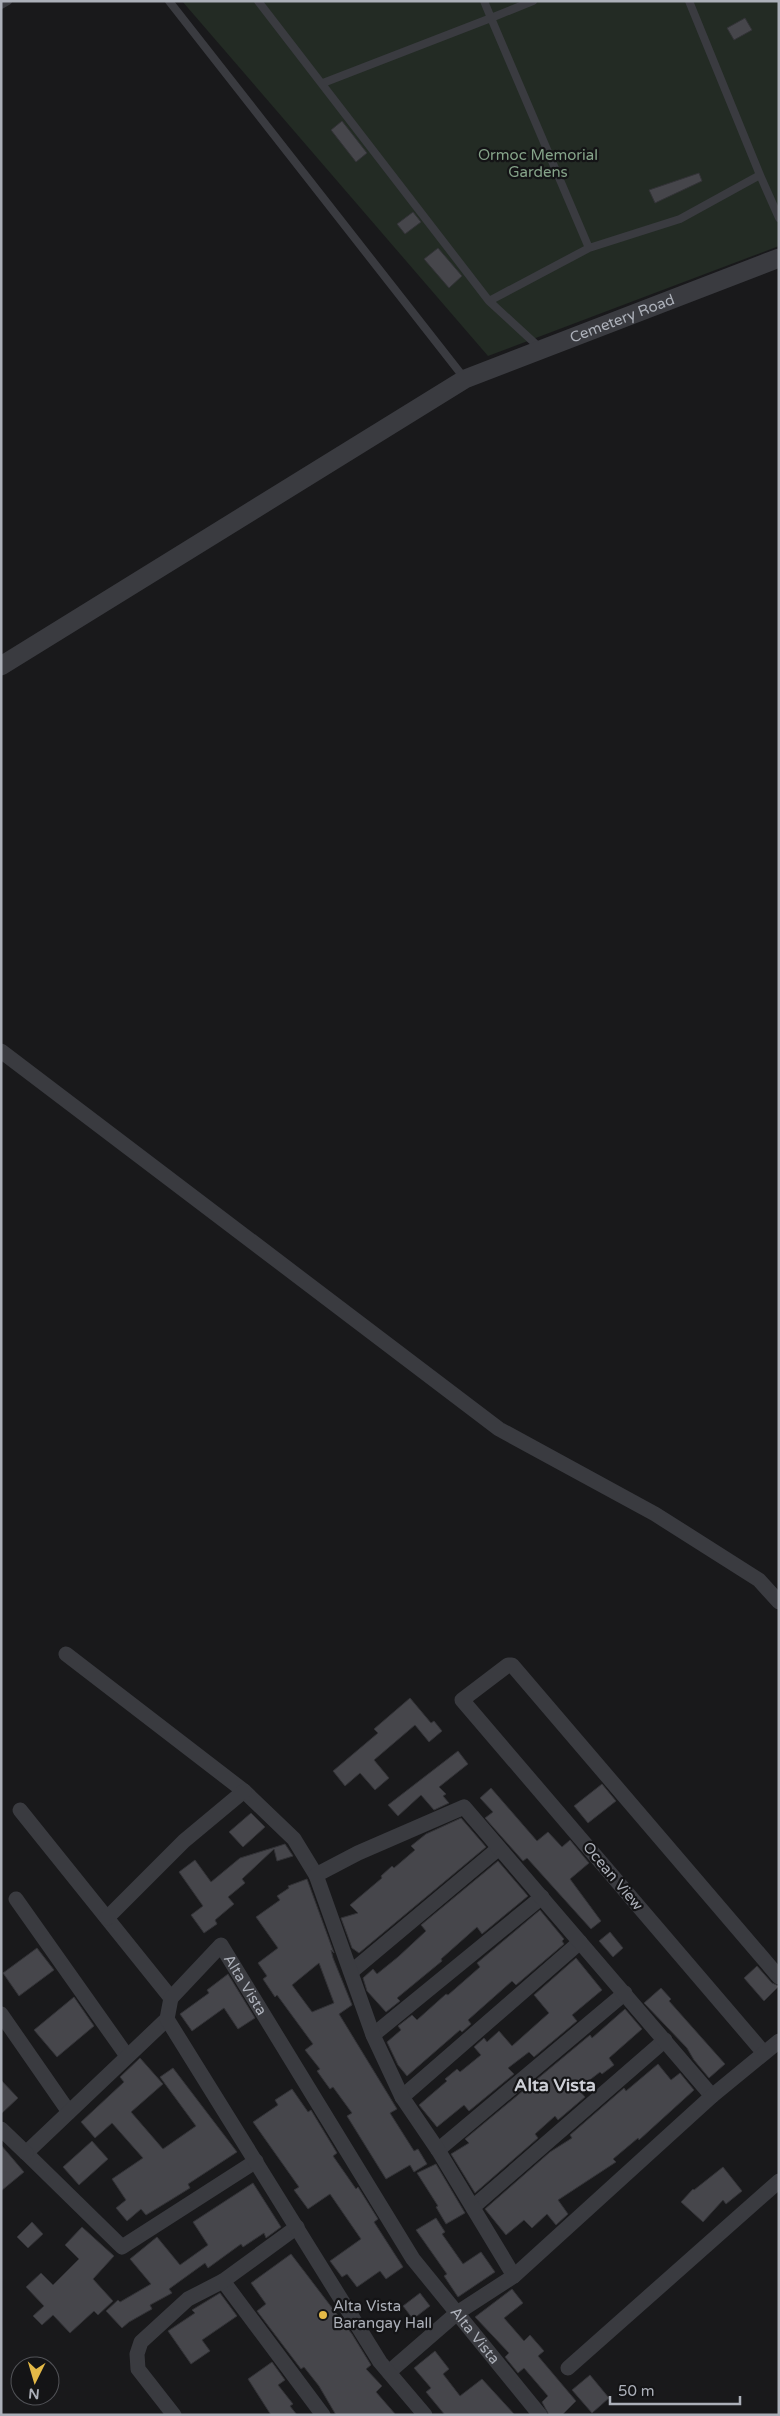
<svg xmlns="http://www.w3.org/2000/svg" width="780" height="2416" viewBox="0 0 780 2416" font-family="'Varela Round',sans-serif">
<rect width="100%" height="100%" fill="#19191b"/>
<path fill="#232b24" d="M182,1H779V246L488,356Z"/>
<path fill="#46464b" stroke="#333337" fill-rule="evenodd" d="M745,18L752,30L734,40L727,28Z
M342,121L367,153L356,162L331,130Z
M699,173L702,181L655,203L649,190Z
M413,212L421,222L405,234L397,224Z
M438,248L462,276L449,288L424,259Z
M410,1698L431,1723L434,1721L442,1731L429,1742L415,1725L374,1760L389,1778L375,1790L360,1773L345,1786L333,1771L378,1733L374,1729Z
M458,1751L468,1764L439,1787L446,1794L443,1796L449,1803L434,1810L421,1795L398,1816L388,1805Z
M602,1784L616,1801L588,1823L574,1806Z
M491,1788L537,1841L548,1832L562,1847L570,1840L589,1863L570,1879L601,1921L591,1929L527,1858L523,1861L485,1818L493,1812L480,1798Z
M251,1813L265,1827L243,1847L229,1832Z
M461,1818L486,1847L359,1953L352,1948L341,1918L358,1913L350,1905L382,1878L381,1876L392,1866L394,1868L415,1850L411,1846L426,1834Z
M285,1844L293,1856L277,1861L274,1849L242,1879L245,1883L228,1897L234,1904L215,1920L217,1924L204,1933L191,1915L203,1906L179,1872L195,1860L211,1882L240,1858Z
M498,1861L528,1896L482,1934L477,1927L441,1959L442,1961L397,1998L400,2001L386,2012L367,1991L363,1978L373,1969L377,1974L398,1957L426,1931L421,1925Z
M307,1879L334,1953L331,1950L333,1958L352,2005L339,2014L397,2109L390,2113L414,2151L418,2149L427,2164L414,2172L410,2165L386,2179L347,2116L352,2113L333,2087L330,2089L317,2071L320,2069L305,2050L313,2044L277,1995L275,1997L263,1979L267,1976L258,1963L278,1948L256,1917L280,1900L277,1896L289,1888L288,1886ZM319,1963L334,2003L312,2012L292,1985Z
M540,1910L564,1939L562,1941L564,1944L516,1985L512,1981L468,2020L471,2024L462,2032L460,2030L407,2076L398,2065L387,2042L401,2030L398,2026L412,2015L417,2020L446,1994L448,1995L480,1967L477,1963Z
M610,1932L623,1948L613,1957L599,1941Z
M37,1948L54,1970L19,1996L3,1973Z
M576,1958L602,1990L572,2015L577,2021L534,2057L529,2052L508,2068L514,2074L469,2111L464,2105L437,2127L419,2105L447,2081L445,2079L457,2069L460,2072L481,2055L474,2047L484,2038L487,2042L499,2031L512,2046L549,2013L534,1995Z
M757,1966L772,1983L779,1986L764,2001L744,1978Z
M228,1974L255,2018L238,2029L224,2008L192,2031L180,2014L209,1993L207,1990Z
M661,1988L671,1999L669,2001L725,2064L709,2078L694,2060L687,2048L644,2003Z
M74,1997L94,2026L57,2057L34,2030Z
M625,2009L642,2029L609,2058L614,2065L602,2074L600,2072L578,2089L585,2097L558,2120L555,2116L535,2134L538,2138L475,2193L451,2154L469,2143L465,2139L590,2035L592,2038Z
M140,2058L163,2084L131,2112L163,2149L196,2126L160,2077L173,2068L237,2152L188,2184L190,2188L169,2201L146,2215L141,2209L127,2221L116,2208L126,2200L112,2179L143,2158L112,2123L95,2138L81,2122L124,2082L120,2077Z
M658,2064L671,2080L680,2073L694,2090L639,2140L638,2138L613,2159L616,2162L558,2200L568,2214L556,2225L547,2214L532,2228L524,2220L506,2235L485,2209L550,2152L572,2138L570,2135L624,2088L626,2091Z
M1,2080L18,2098L1,2114Z
M292,2089L308,2112L311,2110L337,2153L333,2156L356,2189L358,2187L378,2219L374,2222L403,2267L386,2279L380,2271L357,2287L347,2274L342,2277L330,2261L361,2239L330,2194L308,2209L294,2190L299,2187L253,2122L278,2105L275,2100Z
M92,2141L108,2159L79,2185L63,2167Z
M1,2145L24,2172L1,2191Z
M436,2164L465,2213L446,2224L436,2207L438,2206L417,2173Z
M723,2167L742,2191L726,2204L723,2200L703,2222L681,2202L693,2189L694,2190Z
M253,2183L281,2227L266,2238L264,2233L243,2247L241,2244L208,2268L205,2263L169,2289L172,2293L150,2305L152,2309L129,2322L122,2328L106,2311L118,2300L120,2302L151,2284L130,2259L157,2237L180,2265L208,2245L193,2222Z
M436,2218L445,2232L442,2234L463,2264L481,2252L495,2272L458,2297L444,2276L447,2274L416,2230Z
M32,2222L43,2234L28,2248L17,2237Z
M82,2227L114,2256L93,2279L113,2301L98,2315L94,2311L70,2333L53,2315L42,2325L33,2316L44,2306L26,2287L41,2273L53,2285L79,2259L65,2245Z
M291,2254L352,2334L371,2365L366,2369L382,2386L376,2392L396,2415H336L319,2386L304,2367L301,2369L257,2311L266,2304L251,2283Z
M512,2289L523,2303L504,2318L524,2341L530,2335L544,2351L538,2356L576,2401L562,2415H549L542,2402L548,2396L524,2368L518,2373L505,2357L509,2353L475,2317Z
M220,2293L237,2316L202,2340L210,2351L191,2364L168,2331L195,2313L192,2310Z
M420,2293L430,2306L413,2319L403,2306Z
M435,2351L449,2369L443,2374L460,2396L482,2379L515,2415H445L426,2392L431,2388L414,2368Z
M272,2362L285,2380L278,2385L293,2404L290,2406L297,2415H271L248,2379Z
M590,2375L609,2398L592,2413L572,2390Z"/>
<g fill="none" stroke-linecap="round" stroke-linejoin="round">
<path stroke="#3a3b40" stroke-width="8" d="M169,1L465,379
M258,1L489,301L540,348
M484,1L491,18L533,1
M1,5L8,1
M323,83L491,18L589,248
M760,175L779,218
M489,301L589,248L680,219L760,175L689,1"/>
<g stroke="#3a3b40" stroke-width="15">
<path d="M1,1051L499,1429L655,1514L759,1580L779,1602"/>
<path d="M66,1654L244,1791L294,1839L316,1875"/>
<path d="M20,1810L171,1998"/>
<path d="M16,1899L127,2056"/>
<path d="M107,1918L184,1841L244,1791"/>
<path d="M351,1972L499,1848"/>
<path d="M1,2014L69,2112"/>
<path d="M167,2019L26,2153L122,2247L256,2161"/>
<path d="M373,2035L542,1897"/>
<path d="M764,2053L462,1700L508,1665H512L779,1977"/>
<path d="M402,2097L580,1942"/>
<path d="M1,2129L26,2153"/>
<path d="M438,2150L625,1993"/>
<path d="M473,2207L665,2040"/>
<path d="M514,2276L438,2150L402,2097L373,2035L316,1875L358,1853L464,1807L712,2096"/>
<path d="M223,2281L323,2415"/>
<path d="M568,2368L779,2181"/>
<path d="M389,2372L457,2313L514,2276L712,2096L779,2041"/>
<path d="M174,2415L138,2369L137,2354L141,2342L188,2299L223,2281L297,2227"/>
<path id="s1" d="M425,2415L380,2362L167,2019L171,1998L221,1945L413,2259L540,2415"/>
</g>
<path stroke="#3a3b40" stroke-width="19" id="s2" d="M1,666L465,379L779,258"/>
</g>
<circle fill="#e4b947" stroke="#141416" stroke-width="2" cx="323" cy="2315" r="5"/>
<g text-anchor="middle" stroke-width="4.5" stroke-linejoin="round" paint-order="stroke">
<g font-size="15" fill="#85a389" stroke="#141416">
<text x="538" y="160">Ormoc Memorial<tspan x="538" dy="17">Gardens</tspan></text>
</g>
<g font-size="15" fill="#acb0b9" stroke="#141416">
<text dy="5" stroke="none"><textPath href="#s2" startOffset="714">Cemetery Road</textPath></text>
<text transform="translate(613 1876) rotate(50)" y="5">Ocean View</text>
<text dy="5" stroke="none"><textPath href="#s1" startOffset="614">Alta Vista</textPath></text>
<text dy="5" stroke="none"><textPath href="#s1" startOffset="1034">Alta Vista</textPath></text>
</g>
<g font-size="15" fill="#acb0b9" stroke="#141416" text-anchor="start">
<text x="333" y="2311">Alta Vista<tspan x="333" dy="17">Barangay Hall</tspan></text>
</g>
<g font-size="18" font-weight="bold" fill="#cdcfd6" stroke="#141416">
<text x="555" y="2091">Alta Vista</text>
</g>
</g>
<rect width="780" height="2416" fill="none" stroke="#acb0b9" stroke-width="5"/>
<g transform="translate(35 2381) rotate(185)"><circle r="24" fill="#141416" stroke="#515257"/>
<path d="M0-4L9 19L0 12L-9 19Z" fill="#e4b947"/>
<text y="-8" font-size="14" font-weight="bold" text-anchor="middle" fill="#acb0b9">N</text>
</g>
<path d="M610 2396v8h130v-8" fill="none" stroke="#acb0b9" stroke-width="2.5"/>
<text x="618" y="2396" font-size="15" fill="#acb0b9" stroke="#141416" stroke-width="4" paint-order="stroke">50 m</text>
</svg>
